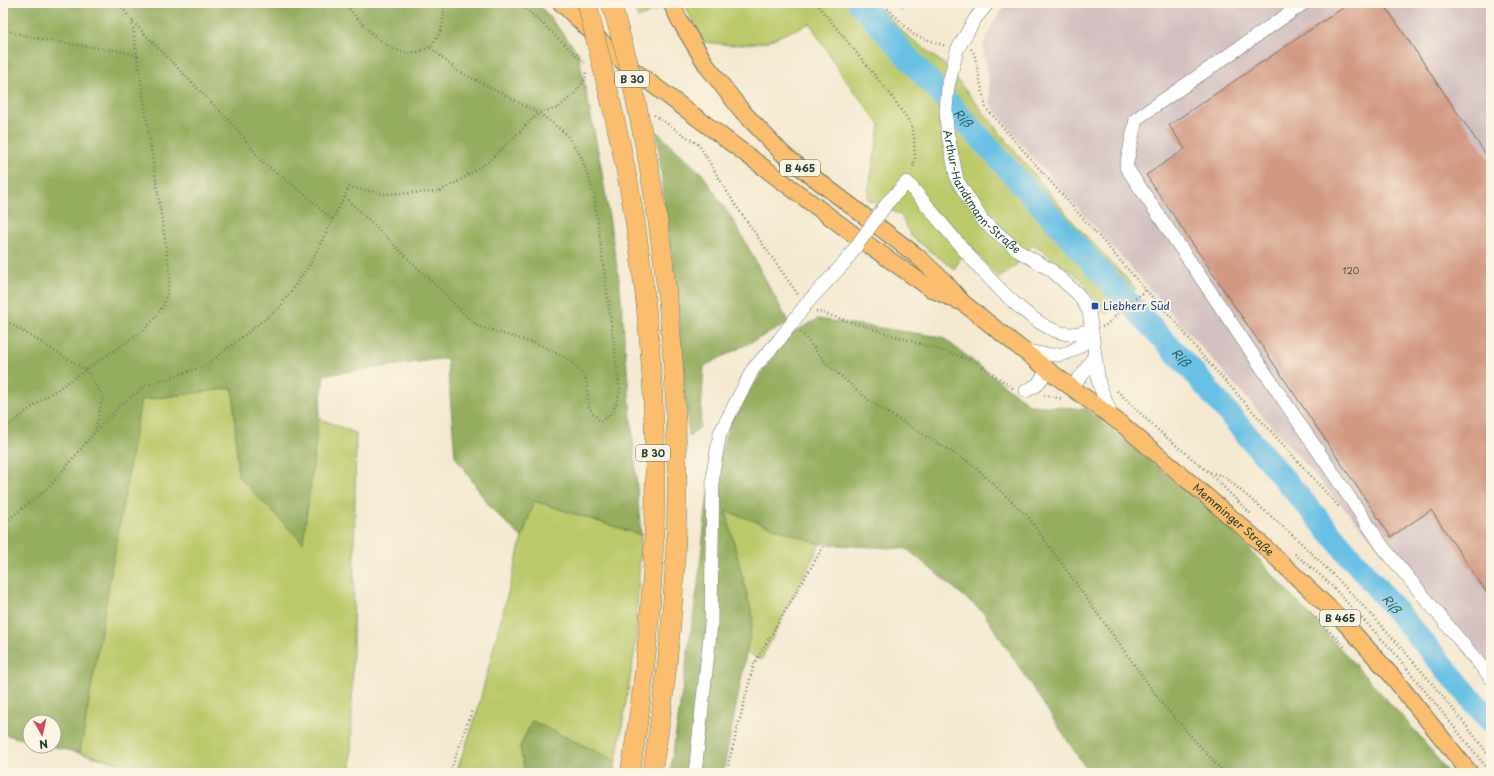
<svg xmlns="http://www.w3.org/2000/svg" width="1494" height="776" viewBox="0 0 1494 776" font-family="'Playpen Sans',sans-serif">
<rect width="100%" height="100%" fill="#fcf5e5"/>
<filter id="ink" filterUnits="userSpaceOnUse"><feTurbulence type="fractalNoise" baseFrequency=".025" numOctaves="2"/><feDisplacementMap in="SourceGraphic" scale="8" xChannelSelector="R" yChannelSelector="G"/><feConvolveMatrix kernelMatrix="1 2 1 2 8 2 1 2 1" color-interpolation-filters="sRGB"/></filter>
<filter id="wash" filterUnits="userSpaceOnUse"><feTurbulence type="fractalNoise" baseFrequency=".012" numOctaves="4" result="noise"/><feDisplacementMap in="SourceGraphic" scale="16" xChannelSelector="R" yChannelSelector="G"/><feGaussianBlur stdDeviation="0.9" result="paint"/><feColorMatrix in="noise" values="0 0 0 0 0 0 0 0 0 0 0 0 0 0 0 0 0 1.4 0 .05"/><feComposite in="paint" operator="in"/></filter>
<g filter="url(#wash)">
<rect width="100%" height="100%" fill="#f4e9d0"/>
<path fill="#d2bfc0" d="M1007,3H1491V684L1369,536L1022,145L990,103L988,75L983,46L993,23Z"/>
<path fill="#bcc96b" stroke="#6e8350" d="M633,3H672L638,18Z
M684,3H875L904,33L944,64L1072,221L1136,289L1106,315L1081,279L1033,244L1015,266L999,278L969,245L954,269L911,236L901,215L867,199L880,125L839,71L810,23L766,42L731,45L703,42Z
M233,388L238,476L303,539L318,418L356,433L351,773H158L80,753L140,400Z
M534,501L641,535L635,649L616,761L532,721L520,747L525,773H456L476,716L522,538Z
M725,510L820,544L761,660L746,652L753,618Z"/>
<path fill="#95ad5f" stroke="#5a754a" d="M3,3H538L578,52L601,166L620,286L641,535L534,501L522,538L490,507L455,456L447,358L324,375L303,543L238,476L233,388L141,400L80,753L51,746H54V722H30V741L3,734Z
M657,132L703,175L736,225L789,323L704,366L700,427L689,437L674,271L664,201Z
M818,319L942,337L1030,405L1086,409L1224,521L1418,734L1448,773H1094L1085,767L983,612L907,549L820,544L726,511L753,619L723,773H670L698,584L707,502L730,419L788,335Z
M532,721L616,761L614,773H525L520,747Z"/>
<g fill="none" stroke-linecap="round" stroke-linejoin="round">
<path stroke="#68c0e5" stroke-width="4" d="M900,9L907,3"/>
<path stroke="#68c0e5" stroke-width="23" id="s1" d="M859,3L1115,288L1189,367L1491,722"/>
</g>
<g id="blocks">
<path fill="#d19882" d="M1350,3H1383L1491,162V599L1431,510L1391,537L1146,175L1185,149L1169,125Z"/>
</g>
</g>
<g filter="url(#ink)">
<use href="#blocks" fill-opacity="0" stroke="#6a796b" stroke-width="1"/>
<g fill="none" stroke-linecap="round" stroke-linejoin="round">
<defs>
<g id="minor">
<path id="s2" d="M988,3L975,19L957,50L948,87L946,109L947,130L957,180L982,220L1020,252L1051,270L1078,294L1089,311L1099,384L1112,417"/>
<path d="M1304,3L1136,119L1126,167L1383,547L1491,678"/>
<path d="M888,202L907,182C939,217 1023,335 1071,334C1078,334 1086,331 1092,330"/>
<path d="M1023,350C1055,357 1068,360 1092,335"/>
<path d="M1071,387L1083,374L1094,356"/>
<path d="M1026,391L1037,385L1048,370"/>
<path d="M695,773L711,625L713,473L720,433L753,369L779,340L807,303L845,262"/>
</g>
<g id="major">
<path d="M561,3L625,64L853,234L931,289L958,301"/>
<path id="s3" d="M671,3L680,21L707,66L742,111L784,155L917,256L943,280L962,302L1048,370L1124,426L1253,536L1342,620L1392,676L1470,773"/>
</g>
<path id="highway" d="M613,111C664,323 667,558 630,773
M647,156C685,360 687,568 652,773"/>
</defs>
<use href="#minor" stroke="#6a796b" stroke-width="14"/>
<use href="#major" stroke="#6a796b" stroke-width="18"/>
<use href="#highway" stroke="#6a796b" stroke-width="20"/>
<path stroke="#6a796b" stroke-width="2.5" stroke-dasharray="1 3" stroke-linecap="butt" d="M344,3C362,23 390,61 420,51C426,49 430,48 433,43C443,30 445,19 443,3
M520,3L585,63
M816,3L890,94L910,123L914,137L915,160L912,171
M882,3L914,35L946,46
M133,22L238,130L262,162L306,195L333,221
M3,30L44,40L119,51L138,56
M971,49L974,53L986,108L1146,290L1175,321L1201,354L1340,508
M654,115L699,145L734,203L799,296
M345,197L477,326L543,346L571,361L586,380L589,408L600,422L613,412L620,391L594,194L581,156L565,133L539,113L458,71L430,47
M816,311L959,356L979,364L1014,389
M3,319L86,370L103,396L95,430
M1102,327L1105,326L1121,311L1146,290
M801,332L827,364L872,403L973,465L1028,517L1164,706L1224,773
M1117,391L1159,431L1207,471L1252,515
M1044,395L1063,399
M3,430L39,402L144,330C164,310 167,301 170,274L132,21L119,3
M1210,472L1225,477C1251,500 1278,521 1303,545C1371,611 1434,682 1491,758
M3,524L49,487L95,432L121,405L147,385L205,366L279,308L309,266L349,187L385,194L438,192L457,182L488,162L539,113L558,108L575,93L585,79L586,70
M1295,554L1327,581L1353,609
M1310,612L1346,648
M1359,615L1392,650L1491,773
M450,773L472,710
M726,773L754,664L823,547"/>
<use href="#minor" stroke="#fff" stroke-width="13"/>
<use href="#major" stroke="#fabe6e" stroke-width="16"/>
<use href="#highway" stroke="#fabe6e" stroke-width="19"/>
<defs>
<path id="minor-bridge" d="M845,262L888,202"/>
<path id="highway-bridge" d="M587,3L613,111
M611,3L628,62L647,156"/>
</defs>
<use href="#minor-bridge" stroke="#6a796b" stroke-width="14" stroke-linecap="butt"/>
<use href="#highway-bridge" stroke="#6a796b" stroke-width="20" stroke-linecap="butt"/>
<use href="#minor-bridge" stroke="#fff" stroke-width="13"/>
<use href="#highway-bridge" stroke="#fabe6e" stroke-width="19"/>
</g>
</g>
<rect fill="#1a4fb4" stroke="#fcf5e5" stroke-width="1.5" x="1091" y="302" width="8" height="8" rx="2"/>
<g text-anchor="middle" stroke-width="4" stroke-linejoin="round" paint-order="stroke">
<g font-size="9" fill="#4c5448">
<text x="1351" y="274">120</text>
</g>
<g fill="#fcf5e5" stroke="#617469" stroke-width="1">
<rect x="615" y="71" width="34" height="16" rx="3"/>
<rect x="780" y="160" width="40" height="16" rx="3"/>
<rect x="636" y="445" width="34" height="16" rx="3"/>
<rect x="1320" y="610" width="40" height="16" rx="3"/>
</g>
<g font-size="10" font-weight="bold" fill="#1f3d34">
<text x="632" y="83">B 30</text>
<text x="800" y="172">B 465</text>
<text x="653" y="457">B 30</text>
<text x="1340" y="622">B 465</text>
</g>
<g font-size="11" fill="#1f3d34" stroke="#fcf5e5">
<text dy="4" stroke="none"><textPath href="#s2" startOffset="211">Arthur-Handtmann-Straße</textPath></text>
<text dy="4" stroke="none"><textPath href="#s3" startOffset="770">Memminger Straße</textPath></text>
</g>
<g font-size="11" fill="#164399" stroke="#fcf5e5" text-anchor="start">
<text x="1103" y="310">Liebherr Süd</text>
</g>
<g font-size="12" font-style="italic" fill="#315e60" stroke="#fcf5e5">
<text dy="4" stroke="none"><textPath href="#s1" startOffset="155">Riß</textPath></text>
<text dy="4" stroke="none"><textPath href="#s1" startOffset="479">Riß</textPath></text>
<text dy="4" stroke="none"><textPath href="#s1" startOffset="803">Riß</textPath></text>
</g>
</g>
<rect width="1494" height="776" fill="none" stroke="#fcf5e5" stroke-width="16"/>
<g transform="translate(42 734) rotate(171)"><circle r="19" fill="#fcf5e5" stroke="#a4ab9e"/>
<path d="M0-3L7 15L0 10L-7 15Z" fill="#d1495b"/>
<text y="-6" font-size="11" font-weight="bold" text-anchor="middle" fill="#1f3d34">N</text>
</g>
</svg>
